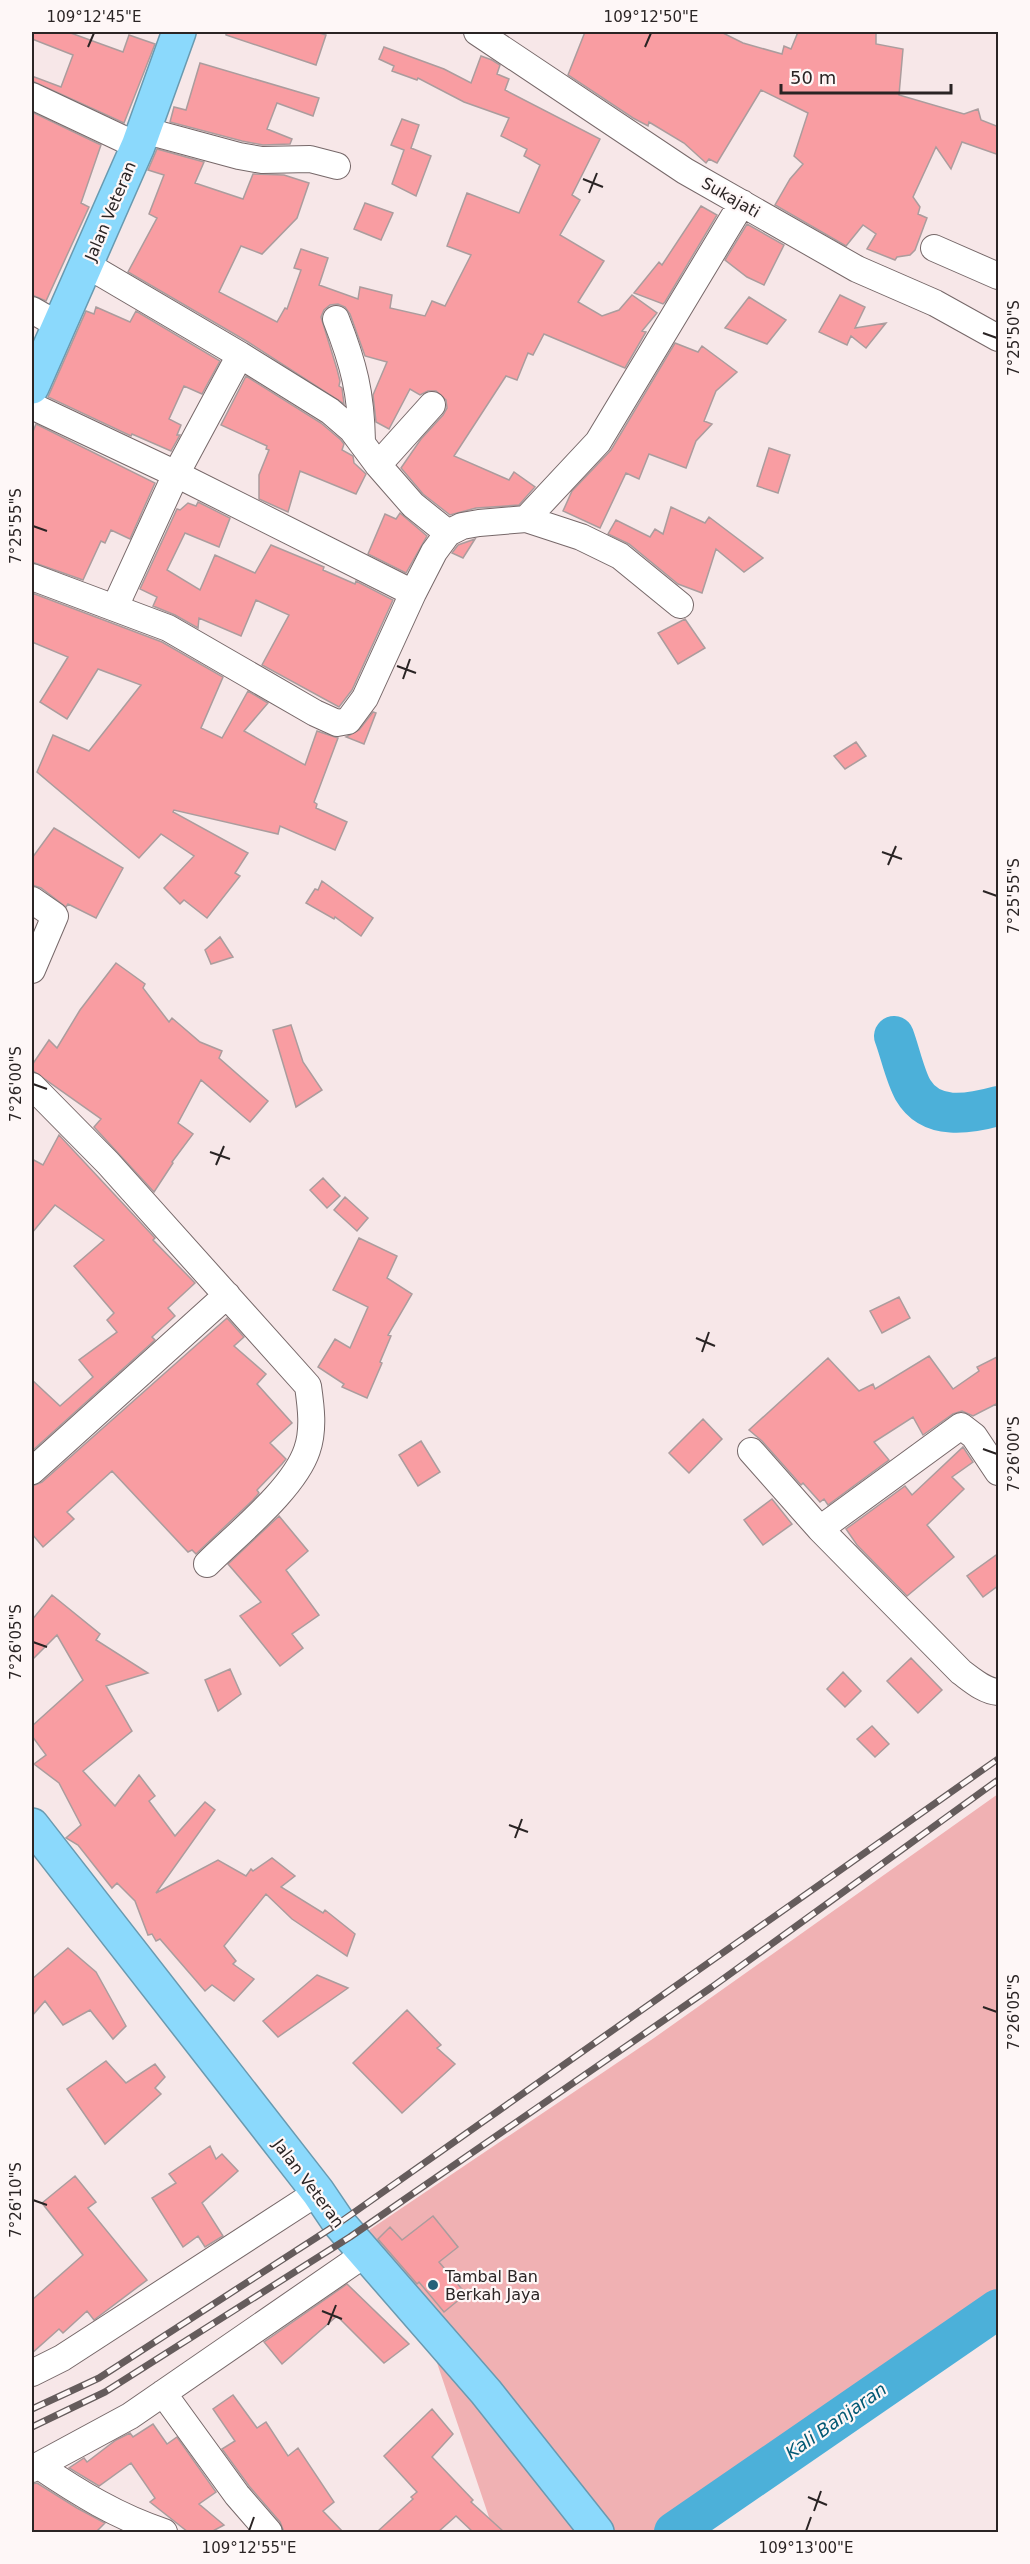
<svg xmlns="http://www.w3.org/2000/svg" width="1030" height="2564" viewBox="0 0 1030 2564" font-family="'DejaVu Sans',sans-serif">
<rect width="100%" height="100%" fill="#f7e7e8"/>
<path fill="#f0b1b3" d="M998,1794V2309L674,2532H494L432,2348L341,2249L654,2038Z"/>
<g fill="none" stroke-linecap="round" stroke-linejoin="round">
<path stroke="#4cb0d9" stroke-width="40" d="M894,1036C900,1052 905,1076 913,1090C931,1121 969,1114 998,1106
M674,2532L998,2309"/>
</g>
<path fill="#f99da2" stroke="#ab9c9d" stroke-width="1.5" d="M32,32H68L123,52L129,35L155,44L124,123L32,81V76L61,87L73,55L32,39Z
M226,32H316L326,35L316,65L226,35Z
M585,32H721L743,43L782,54L784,46L791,49L798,32H876V44L903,49L899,95L964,114L978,109L981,120L999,127V155L962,142L951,169L936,147L913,197L920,207L918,214L927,218L915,250L910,255L897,257L895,260L867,249L876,234L863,225L846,246L775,205L790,179L803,164L794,156L808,113L761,90L717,163L709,159L706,163L684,143L649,122L648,126L633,118L568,75Z
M384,47L444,69L471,83L481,56L492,60L500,65L497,74L509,79L505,90L600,139L572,195L580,200L560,235L604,261L578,302L602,316L619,310L632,295L657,313L642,331L646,332L625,368L544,334L533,355L528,353L517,380L506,376L454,456L509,480L514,472L535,487L519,505L476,508L450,515L423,494L401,468L421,439L443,415L447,408L446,400L436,391H428L420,395L410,389L389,429L376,422L373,395L387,362L365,356L350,314L345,307L338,304L330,305L324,310L321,317L337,369L340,381L339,386L342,388L344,404L248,342L128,272L157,218L149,214L164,175L148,170L157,149L204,162L195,183L243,199L253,174L284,175L309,183L297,218L262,254L241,246L219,292L277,322L285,308L287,309L301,270L294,268L301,249L328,258L319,285L358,299L360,287L392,295L390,308L425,316L432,301L445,306L471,255L447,246L467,193L519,213L540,165L524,156L527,149L501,136L509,118L464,102L418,78L417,80L392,71L394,66L379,59Z
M200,63L319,98L313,116L277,103L267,129L292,139L290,144L263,145L242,141L170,122L174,107L186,110Z
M32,112L101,145L81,203L89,207L46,301L32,295Z
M402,119L419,125L411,148L431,156L416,196L392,184L404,150L391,145Z
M365,203L393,213L381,240L354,229Z
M701,206L717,215L665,302L663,304L634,293L659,262L662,265Z
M747,224L784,245L764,285L747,277L725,260Z
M840,295L865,307L855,328L886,323L866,348L851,336L847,345L819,332Z
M749,297L786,320L767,344L725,328Z
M96,307L130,322L136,311L220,361L202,394L184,386L169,419L181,425L177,435H180L171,451L132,434L131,436L48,397L86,311L94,314Z
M675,343L698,352L702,346L737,372L716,391L704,421L712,424L696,441L686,468L649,454L639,479L626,473L600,528L563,511L572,491L611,450Z
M246,376L321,423L341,440L344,444L342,450L353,456L354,463L366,474L356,494L300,471L288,512L259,499V475L269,450L266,449L267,446L221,425Z
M36,424L155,483L130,539L111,530L105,543L101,541L83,580L32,562V434Z
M769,448L790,455L778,493L757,486Z
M198,502L230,518L219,547L185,533L167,570L200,590L215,555L255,573L271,545L324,567L323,570L355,584L356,581L393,600L352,690L339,707L262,665L289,615L256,600L241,636L199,618L198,628L175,615L153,606L157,597L140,589L177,509L180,510L188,503L196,506Z
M671,507L705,523L709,517L763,558L744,572L716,549L702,593L678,584L629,544L608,534L616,520L650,537L655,529L663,534Z
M400,513L427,536L406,573L368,554L385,514L396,519Z
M475,539L463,558L452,553L458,545Z
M32,593L162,642L223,677L201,728L222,738L248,691L268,703L244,731L305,765L317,731L338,738L314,802L317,804L316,808L347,822L335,850L280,826L278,834L174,810L173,812L248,853L235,873L240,876L207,918L184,900L180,904L164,888L194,856L161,834L139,858L37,772L53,735L89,751L141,685L98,669L67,719L40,702L68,657L32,642Z
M685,619L705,648L678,664L658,633Z
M373,712L376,713L364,744L346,737L359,730Z
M856,742L866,756L845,769L834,756Z
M54,828L123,868L96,918L68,904L66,907L41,888L32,885V858Z
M322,881L373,918L361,936L335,917L334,919L306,903L315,889L318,890Z
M220,937L233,957L211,964L205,950Z
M116,963L145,984L143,988L169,1022L172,1018L200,1042L222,1051L219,1058L268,1101L250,1122L201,1080L178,1123L193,1134L172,1162L173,1163L154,1192L94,1127L101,1119L32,1070V1065L49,1040L57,1048L80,1010Z
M291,1025L303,1062L322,1090L296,1107L273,1030Z
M59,1135L155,1238L153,1240L195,1283L168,1308L175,1316L152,1337L155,1340L32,1451V1380L60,1406L93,1377L79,1360L117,1332L107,1320L114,1313L74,1266L104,1240L55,1205L32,1233V1159L43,1165Z
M323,1178L340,1196L327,1208L310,1190Z
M345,1197L368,1218L357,1231L334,1210Z
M359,1238L397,1256L387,1278L412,1294L388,1335L391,1336L380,1362L382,1363L367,1398L342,1387L344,1384L318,1367L335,1339L350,1348L368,1307L333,1290Z
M899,1297L910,1318L882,1333L870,1311Z
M227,1318L244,1337L234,1346L266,1374L257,1384L292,1423L270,1443L286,1459L282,1464L257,1490L259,1493L253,1500L196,1554L192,1550L188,1552L112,1471L67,1512L74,1519L43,1547L32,1534V1486L42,1482Z
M929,1356L953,1389L979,1371L977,1367L999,1356V1409L996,1404L973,1416L962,1411L953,1414L923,1435L913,1417L874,1442L889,1460L828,1505L824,1499L820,1502L803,1483L801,1485L762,1441L749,1430L828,1358L859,1391L873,1384L875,1389Z
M703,1419L722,1439L689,1473L669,1453Z
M421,1441L440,1472L418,1486L399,1455Z
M963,1447L973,1462L952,1477L964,1489L927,1525L954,1557L907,1596L857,1545L846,1529L905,1486L912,1495Z
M772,1499L792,1524L763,1545L744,1520Z
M279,1516L308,1551L286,1570L319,1615L292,1634L303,1648L280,1666L240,1616L261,1602L228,1564Z
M999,1553V1585L983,1597L967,1576Z
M52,1595L100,1634L96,1640L148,1673L106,1686L132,1731L83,1771L115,1806L139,1775L155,1796L149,1801L175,1836L205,1802L215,1810L156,1893L218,1860L246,1876L251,1869L253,1871L272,1858L295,1876L281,1887L323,1913L325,1910L355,1934L347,1956L292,1919L266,1894L224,1946L236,1961L233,1964L254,1979L234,2001L212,1985L205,1991L160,1939L156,1941L152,1934L148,1935L135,1901L117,1883L112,1888L78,1845L66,1838L81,1825L59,1783L34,1764L46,1755L32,1736V1726L83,1680L57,1635L32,1660V1620Z
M911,1658L942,1690L918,1713L887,1681Z
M230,1669L241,1694L218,1711L205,1680Z
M843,1672L861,1691L845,1707L827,1689Z
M872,1726L889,1744L875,1757L857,1739Z
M68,1948L96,1972L126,2026L113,2039L90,2010L63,2025L45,2001L32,2016V1979Z
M317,1975L348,1988L278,2037L263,2021Z
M407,2010L441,2045L437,2048L455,2064L402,2113L353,2063Z
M106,2061L126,2083L155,2064L165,2077L155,2088L161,2094L105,2144L67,2089Z
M210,2146L216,2159L222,2154L238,2171L202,2203L223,2236L205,2247L198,2236L183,2247L152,2198L176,2183L169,2174Z
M75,2176L96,2202L88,2208L147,2280L94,2320L87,2311L63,2333L59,2329L32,2353V2300L83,2255L42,2203Z
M433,2216L458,2247L439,2262L466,2294L444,2312L419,2282L417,2284L378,2239L390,2227L402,2240Z
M347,2284L409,2344L384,2363L337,2316L282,2364L264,2342Z
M233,2395L257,2428L266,2422L288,2456L298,2448L334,2502L323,2511L343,2532H284L280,2522L249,2486L222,2449L235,2441L213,2409Z
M432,2409L453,2434L432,2457L473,2500L471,2502L504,2532H473L456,2516L438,2532H377L413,2499L411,2497L417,2492L384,2456Z
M153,2424L167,2444L177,2437L216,2492L199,2504L224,2525L211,2532H188L150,2502L155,2498L131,2463L99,2486L69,2468L84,2458L87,2462L116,2440L130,2433L133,2437Z
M37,2483L77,2508L105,2523L96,2532H32V2484Z"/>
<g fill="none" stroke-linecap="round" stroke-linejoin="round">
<defs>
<path id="minor" d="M477,32L685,171L857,269L935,303L998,338
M32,96L138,146
M143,130L239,156L262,160L310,159L337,166
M934,248L998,276
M87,265L240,355L330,411L352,430L378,465L413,505L448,533
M32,310L60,326
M336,319C354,365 361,393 362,441
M32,406L176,474L413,593L365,698L348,721L337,723L315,713L168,628L32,577
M378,465L432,405
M526,519L598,442L742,203
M413,593L434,552L448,533L462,526L479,523L526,519L581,537L620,556L680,605
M115,607L176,474L240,355
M32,900L55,916L32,970
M32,1086L108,1163L308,1386C311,1407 314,1430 307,1450C294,1489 237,1534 207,1564
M751,1451L820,1529L961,1672C972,1680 984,1691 998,1692
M32,1471L227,1295
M820,1529L961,1426L974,1436L998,1472
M32,2373L62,2358L318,2192
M163,2393L237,2495L269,2532
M39,2466C79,2493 118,2517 164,2532
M32,2469L130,2416L365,2254"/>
<path id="highway" d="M32,387L138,146L179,32
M32,1825L318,2192L339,2223L486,2392L597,2532"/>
</defs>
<use href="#minor" stroke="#766869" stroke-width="28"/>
<use href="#highway" stroke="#699ab0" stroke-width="36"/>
<use href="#minor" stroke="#fff" stroke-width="26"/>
<use href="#highway" stroke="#8bd9fc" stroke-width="33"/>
<defs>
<path id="rail" d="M32,2409L99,2378L339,2223L998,1759
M32,2427L105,2392L350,2237L712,1987L998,1780"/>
</defs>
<use href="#rail" stroke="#655c5c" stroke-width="7"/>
<use href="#rail" stroke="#fef7f7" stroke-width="4.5" stroke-dasharray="14" stroke-linecap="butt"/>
</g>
<path fill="none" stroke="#2a2424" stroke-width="2" d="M88,47L94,33M645,47L651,33M583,179L603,187M589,193L597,173M983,333L997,338M33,526L47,531M397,666L416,673M403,679L410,659M882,852L902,859M888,865L896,846M983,891L997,896M33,1084L47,1089M210,1152L230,1159M216,1165L224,1146M696,1338L715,1346M702,1352L709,1332M983,1449L997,1454M33,1642L47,1647M509,1825L528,1832M515,1838L522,1819M983,2007L997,2012M33,2200L47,2205M322,2311L342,2319M328,2325L336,2305M808,2497L827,2505M814,2511L821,2491M249,2531L254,2517M806,2531L811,2517"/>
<circle fill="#256179" stroke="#fef7f7" stroke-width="2" cx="433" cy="2285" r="6"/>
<g text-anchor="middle" stroke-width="4.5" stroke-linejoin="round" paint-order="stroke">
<g font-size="16" fill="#2a2424" stroke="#fef7f7">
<text transform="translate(731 197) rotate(30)" y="6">Sukajati</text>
<text transform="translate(110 211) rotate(-67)" y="6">Jalan Veteran</text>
<text transform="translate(309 2183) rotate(53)" y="6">Jalan Veteran</text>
</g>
<g font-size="16" fill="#2a2424" stroke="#fef7f7" text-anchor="start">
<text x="445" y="2282">Tambal Ban<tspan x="445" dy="18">Berkah Jaya</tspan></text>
</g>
<g font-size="18" font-style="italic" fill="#025974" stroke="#fef7f7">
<text transform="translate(836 2421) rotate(-35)" y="6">Kali Banjaran</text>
</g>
</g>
<rect width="1030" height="2564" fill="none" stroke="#fef7f7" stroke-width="66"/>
<path d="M781 84v9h170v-9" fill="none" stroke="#2a2424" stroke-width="3"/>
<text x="790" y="84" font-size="18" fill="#2a2424" stroke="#fef7f7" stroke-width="4.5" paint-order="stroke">50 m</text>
<rect x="33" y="33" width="964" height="2498" fill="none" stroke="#2a2424" stroke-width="2"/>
<g font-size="15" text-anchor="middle" fill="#2a2424">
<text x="94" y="22">109°12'45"E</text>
<text x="651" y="22">109°12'50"E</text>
<text transform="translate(1014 338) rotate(-90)" y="5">7°25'50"S</text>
<text transform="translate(16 526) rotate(-90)" y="5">7°25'55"S</text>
<text transform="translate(1014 896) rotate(-90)" y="5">7°25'55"S</text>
<text transform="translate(16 1084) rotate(-90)" y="5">7°26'00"S</text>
<text transform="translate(1014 1454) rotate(-90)" y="5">7°26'00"S</text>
<text transform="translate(16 1642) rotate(-90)" y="5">7°26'05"S</text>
<text transform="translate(1014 2012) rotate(-90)" y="5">7°26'05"S</text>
<text transform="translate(16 2200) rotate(-90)" y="5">7°26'10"S</text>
<text x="249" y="2553">109°12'55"E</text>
<text x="806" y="2553">109°13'00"E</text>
</g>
</svg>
